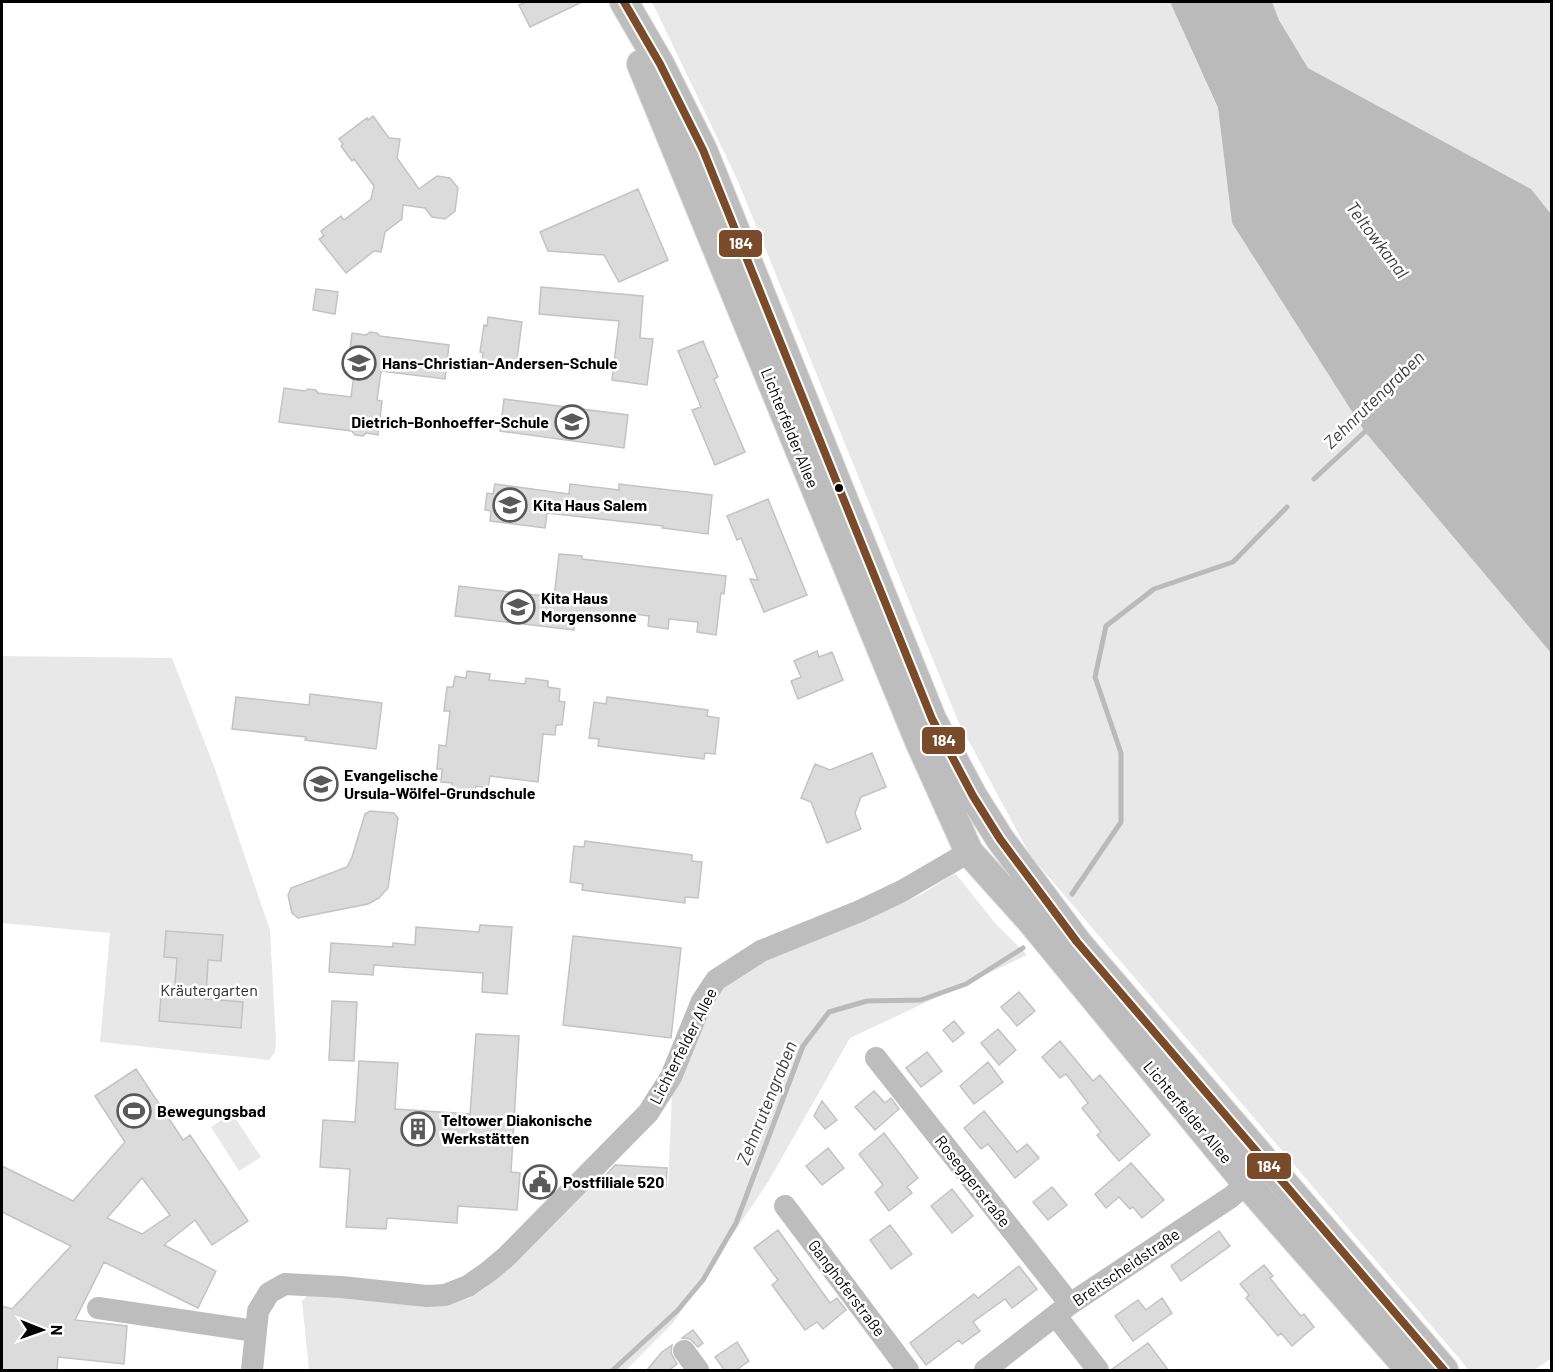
<svg xmlns="http://www.w3.org/2000/svg" width="1553" height="1372" viewBox="0 0 1553 1372" font-family="Barlow,sans-serif">
<rect width="100%" height="100%" fill="#fff"/>
<path fill="#e8e8e8" d="M652,2H1170L1218,109L1232,223L1365,432L1551,653L1552,1358L1534,1370H1469L1030,855L958,721L737,179Z
M1272,2H1551V214L1531,189L1308,68L1279,20Z
M2,656L172,658L215,769L270,930L276,1042L275,1052L269,1060L100,1042L110,933L2,923Z
M955,873L995,923L1027,955L850,1038L768,1182L673,1323L626,1370H309L302,1301L312,1291L414,1300L428,1307L450,1304L470,1298L487,1287L494,1274L604,1161V1185L668,1187L672,1093L718,992L774,954L864,920L922,894Z
M232,1113L261,1157L239,1171L211,1127Z"/>
<path fill="#bababa" d="M1170,2H1272L1279,20L1308,68L1531,189L1551,214V653L1365,432L1232,223L1218,108Z"/>
<g fill="none" stroke-linecap="round" stroke-linejoin="round">
<path stroke="#bababa" stroke-width="5" d="M1314,479L1370,427
M1072,894L1121,822V753L1095,677L1106,626L1154,589L1233,562L1287,507
M613,1370L677,1311L703,1280L736,1223L803,1046L829,1012L867,1001L921,1000L966,984L1023,948"/>
</g>
<path fill="#dbdbdb" stroke="#c3c3c3" stroke-width="1.5" fill-rule="evenodd" d="M527,2H582L530,27L519,5Z
M373,116L389,138L400,139L397,158L419,189L437,176L450,178L458,188L455,211L445,219L432,217L425,208L403,205L402,219L385,232L381,252L374,251L346,273L319,239L324,236L321,231L341,216L344,220L371,199L374,186L354,159L352,161L341,146L343,144L339,139L367,118L368,120Z
M638,189L668,260L619,282L604,255L548,251L540,232Z
M541,287L643,296L640,338L653,339L647,385L612,380L619,321L539,314Z
M316,289L338,292L335,314L313,310Z
M488,317L522,322L516,366L482,362L483,353L480,352L484,325L487,326Z
M370,332L377,333L380,336L449,345L445,379L381,371L377,400L382,401L378,435L366,433L363,436L355,435L352,431L279,422L284,388L305,391L308,389L316,390L318,393L351,397L355,367L348,366L352,333L366,335Z
M703,341L718,377L714,379L745,452L715,465L692,410L701,407L678,351Z
M504,399L628,415L624,448L500,431Z
M495,484L569,494L570,484L619,490V484L712,495L708,534L662,528L663,526L547,513L545,528L490,521L491,511L485,510L487,493L493,494Z
M768,499L807,595L764,612L750,579L758,580L741,538L737,540L727,516Z
M559,554L582,556V559L726,576L724,594L721,593L716,635L697,632L698,622L669,619L668,629L648,626L649,616L621,612L620,623L575,617L574,630L455,616L459,586L554,597Z
M817,651L819,657L832,652L843,680L798,699L791,681L801,677L794,661Z
M467,671L490,674L489,680L525,684L526,678L548,681V687L560,689L559,701L565,702L562,725H556L555,735L543,734L538,782L490,776L488,788L476,786L475,792L452,789V783L441,782L442,769H437L439,745L446,746L450,711H444L447,687H453L455,676L466,678Z
M310,694L382,703L376,749L305,740L306,737L232,729L236,697L309,705Z
M607,697L708,710L707,716L719,718L715,754L705,753L704,759L598,746L599,739L589,738L594,702L606,704Z
M872,753L886,787L861,797L855,813L861,829L827,843L811,802L801,798L815,764L830,770Z
M370,811L394,813L398,818L388,888L379,898L368,904L298,918L292,913L288,895L291,888L347,867L352,857L365,814Z
M585,841L692,855V861L702,862L698,898L685,897V903L582,890L583,884L570,882L574,846L584,847Z
M480,925L512,927L507,994L482,992L483,973L374,965L373,975L329,972L331,943L393,947V943L415,945L416,927L479,932Z
M166,931L223,935L221,961L208,960L206,999L243,1002L241,1028L159,1021L161,996L174,997L177,958L164,957Z
M573,936L681,948L671,1038L563,1025Z
M1019,992L1035,1011L1017,1026L1001,1007Z
M332,1001L357,1002L354,1061L329,1060Z
M954,1021L964,1033L953,1042L943,1030Z
M998,1029L1016,1050L999,1065L981,1043Z
M476,1034L519,1036L511,1172L520,1173L517,1210L458,1206L457,1223L387,1218L386,1229L346,1227L350,1169L320,1167L323,1120L355,1122L359,1061L398,1063L395,1109L470,1114Z
M1060,1041L1093,1081L1100,1075L1150,1135L1119,1161L1097,1135L1101,1132L1082,1108L1088,1103L1066,1074L1060,1078L1042,1057Z
M927,1052L942,1071L921,1087L906,1068Z
M988,1062L1003,1082L974,1104L960,1086Z
M136,1069L183,1140L190,1135L248,1221L212,1245L195,1220L164,1245L216,1271L198,1308L104,1262L75,1320L127,1326L124,1364L58,1357L57,1371H2V1306L12,1309L71,1246L2,1212V1166L73,1201L125,1142L95,1096ZM142,1178L170,1215L142,1234L107,1218Z
M874,1091L885,1103L891,1098L899,1109L875,1130L855,1107Z
M822,1101L837,1120L825,1129L814,1116Z
M984,1111L1017,1152L1027,1144L1039,1158L1015,1178L988,1144L981,1149L964,1128Z
M884,1133L918,1178L907,1187L912,1193L889,1211L875,1192L883,1185L859,1154Z
M828,1148L844,1168L822,1185L806,1166Z
M1131,1163L1164,1200L1142,1218L1133,1207L1130,1209L1119,1197L1106,1208L1095,1194Z
M615,1165L667,1168L666,1186L605,1182L606,1175Z
M1052,1187L1067,1205L1048,1220L1033,1202Z
M952,1189L973,1216L952,1233L931,1206Z
M890,1225L912,1254L891,1269L870,1240Z
M778,1230L830,1303L837,1298L846,1310L823,1329L817,1322L805,1330L772,1285L778,1280L754,1248Z
M1219,1231L1230,1246L1181,1281L1171,1266Z
M1264,1265L1273,1276L1270,1278L1290,1303L1301,1316L1304,1314L1314,1327L1292,1346L1281,1333L1278,1336L1246,1298L1249,1295L1240,1284Z
M1019,1266L1037,1289L1012,1308L1005,1299L973,1322L980,1331L962,1344L959,1340L926,1365L910,1343L974,1294L978,1298Z
M1162,1298L1172,1313L1133,1341L1115,1316L1138,1300L1146,1310Z
M693,1330L703,1343L698,1347L690,1339L682,1338Z
M737,1342L749,1361L735,1371H725L715,1357Z
M1148,1343L1169,1371H1111V1370Z
M672,1345L671,1353L677,1364L668,1371H646L662,1352Z"/>
<g fill="none" stroke-linecap="round" stroke-linejoin="round">
<defs>
<path id="major" d="M624,2L660,64L703,150L932,719L973,796L1000,839L1077,942L1444,1370
M641,64L919,741L969,852L1031,921L1247,1184L1410,1370"/>
</defs>
<use href="#major" stroke="#dbdbdb" stroke-width="30"/>
<path stroke="#bdbdbd" stroke-width="22" d="M876,1058L1070,1304
M785,1206L908,1370
M98,1308L255,1331
M1056,1316L1098,1370
M684,1351L698,1370
M252,1370L258,1311L269,1293L285,1284L341,1287L427,1296L445,1295L468,1286L488,1272L506,1257L648,1113L671,1077L702,1001L716,980L761,951L860,911L902,891L969,852
M985,1370L1070,1304L1231,1197L1258,1174"/>
<use href="#major" stroke="#bdbdbd" stroke-width="28"/>
<defs>
<path id="bus-1" d="M624,2L660,64L703,150L932,719L973,796L1000,839L1077,942L1444,1370"/>
</defs>
<use href="#bus-1" stroke="#fff" stroke-width="12"/>
<use href="#bus-1" stroke="#7a4b2a" stroke-width="8"/>
</g>
<defs>
<symbol id="school-ring" viewBox="-11 -11 22 22"><circle r="9.5" fill="#fff" stroke="#595959" stroke-width="1.5"/><path d="M0-5L7-2L0 1L-7-2ZM-4 1L0 2.5L4 1V4Q0 6-4 4Z" fill="#595959"/></symbol>
<symbol id="stadium-ring" viewBox="-11 -11 22 22"><circle r="9.5" fill="#fff" stroke="#595959" stroke-width="1.5"/><path d="M0-5a6.5 5 0 1 0 0 10a6.5 5 0 1 0 0-10ZM-3.5-1.8h7v3.6h-7Z" fill="#595959"/></symbol>
<symbol id="building-ring" viewBox="-11 -11 22 22"><circle r="9.5" fill="#fff" stroke="#595959" stroke-width="1.5"/><path d="M-4-6H4V6H1V3H-1V6H-4ZM-2.5-4.3h1.7v1.8h-1.7ZM.8-4.3h1.7v1.8H.8ZM-2.5-1h1.7V.8h-1.7ZM.8-1h1.7V.8H.8Z" fill="#595959"/></symbol>
<symbol id="civic-ring" viewBox="-11 -11 22 22"><circle r="9.5" fill="#fff" stroke="#595959" stroke-width="1.5"/><path d="M-.6-6.5H3V-4.5H.6V-3L4-1V1h2V6H-6V1h2V-1L-.6-3ZM-1.2 2.5V6h2.4V2.5Z" fill="#595959"/></symbol>
</defs>
<g fill-rule="evenodd">
<use href="#school-ring" x="340" y="344" width="38" height="38"/>
<use href="#school-ring" x="553" y="403" width="38" height="38"/>
<use href="#school-ring" x="491" y="486" width="38" height="38"/>
<use href="#school-ring" x="499" y="588" width="38" height="38"/>
<use href="#school-ring" x="302" y="765" width="38" height="38"/>
<use href="#stadium-ring" x="115" y="1092" width="38" height="38"/>
<use href="#building-ring" x="399" y="1110" width="38" height="38"/>
<use href="#civic-ring" x="521" y="1163" width="38" height="38"/>
</g>
<circle fill="#000" stroke="#fff" stroke-width="2" cx="839" cy="488" r="5"/>
<g text-anchor="middle" stroke-width="5" stroke-linejoin="round" paint-order="stroke">
<g font-size="16" font-weight="bold" fill="#000" stroke="#fff" text-anchor="start">
<text x="382" y="369">Hans-Christian-Andersen-Schule</text>
<text x="549" y="428" text-anchor="end">Dietrich-Bonhoeffer-Schule</text>
<text x="533" y="511">Kita Haus Salem</text>
<text x="541" y="604">Kita Haus<tspan x="541" dy="18">Morgensonne</tspan></text>
<text x="344" y="781">Evangelische<tspan x="344" dy="18">Ursula-Wölfel-Grundschule</tspan></text>
<text x="157" y="1117">Bewegungsbad</text>
<text x="441" y="1126">Teltower Diakonische<tspan x="441" dy="18">Werkstätten</tspan></text>
<text x="563" y="1188">Postfiliale 520</text>
</g>
<g font-size="16" fill="#000" stroke="#fff">
<text transform="translate(790 428) rotate(68)" y="6">Lichterfelder Allee</text>
<text transform="translate(683 1046) rotate(-63)" y="6">Lichterfelder Allee</text>
<text transform="translate(1188 1112) rotate(50)" y="6">Lichterfelder Allee</text>
<text transform="translate(973 1181) rotate(52)" y="6">Roseggerstraße</text>
<text transform="translate(1126 1267) rotate(-34)" y="6">Breitscheidstraße</text>
<text transform="translate(847 1288) rotate(53)" y="6">Ganghoferstraße</text>
</g>
<g font-size="16" fill="#2c2c2c" stroke="#fff">
<text x="209" y="996">Kräutergarten</text>
</g>
<g font-size="18" font-style="italic" fill="#3d3d3d" stroke="#fff">
<text transform="translate(1377 240) rotate(53)" y="6">Teltowkanal</text>
<text transform="translate(1374 400) rotate(-44)" y="6">Zehnrutengraben</text>
<text transform="translate(767 1103) rotate(-68)" y="6">Zehnrutengraben</text>
</g>
</g>
<g stroke="#fff" stroke-width="2">
<rect x="718" y="229" width="45" height="29" rx="6" fill="#7a4b2a"/>
<rect x="921" y="726" width="45" height="29" rx="6" fill="#7a4b2a"/>
<rect x="1246" y="1152" width="46" height="28" rx="6" fill="#7a4b2a"/>
</g>
<g font-size="16" text-anchor="middle" font-weight="bold" fill="#fff">
<text x="741" y="249">184</text>
<text x="944" y="746">184</text>
<text x="1269" y="1172">184</text>
</g>
<rect width="1553" height="1372" fill="none" stroke="#000000" stroke-width="6"/>
<g transform="translate(42 1330) rotate(91)" stroke="#ffffff" stroke-width="4.5" paint-order="stroke">
<path d="M0-4.5L10 22L0 15L-10 22Z" fill="#000000"/>
<text y="-9" font-size="16" font-weight="bold" text-anchor="middle" fill="#000000">N</text>
</g>
</svg>
